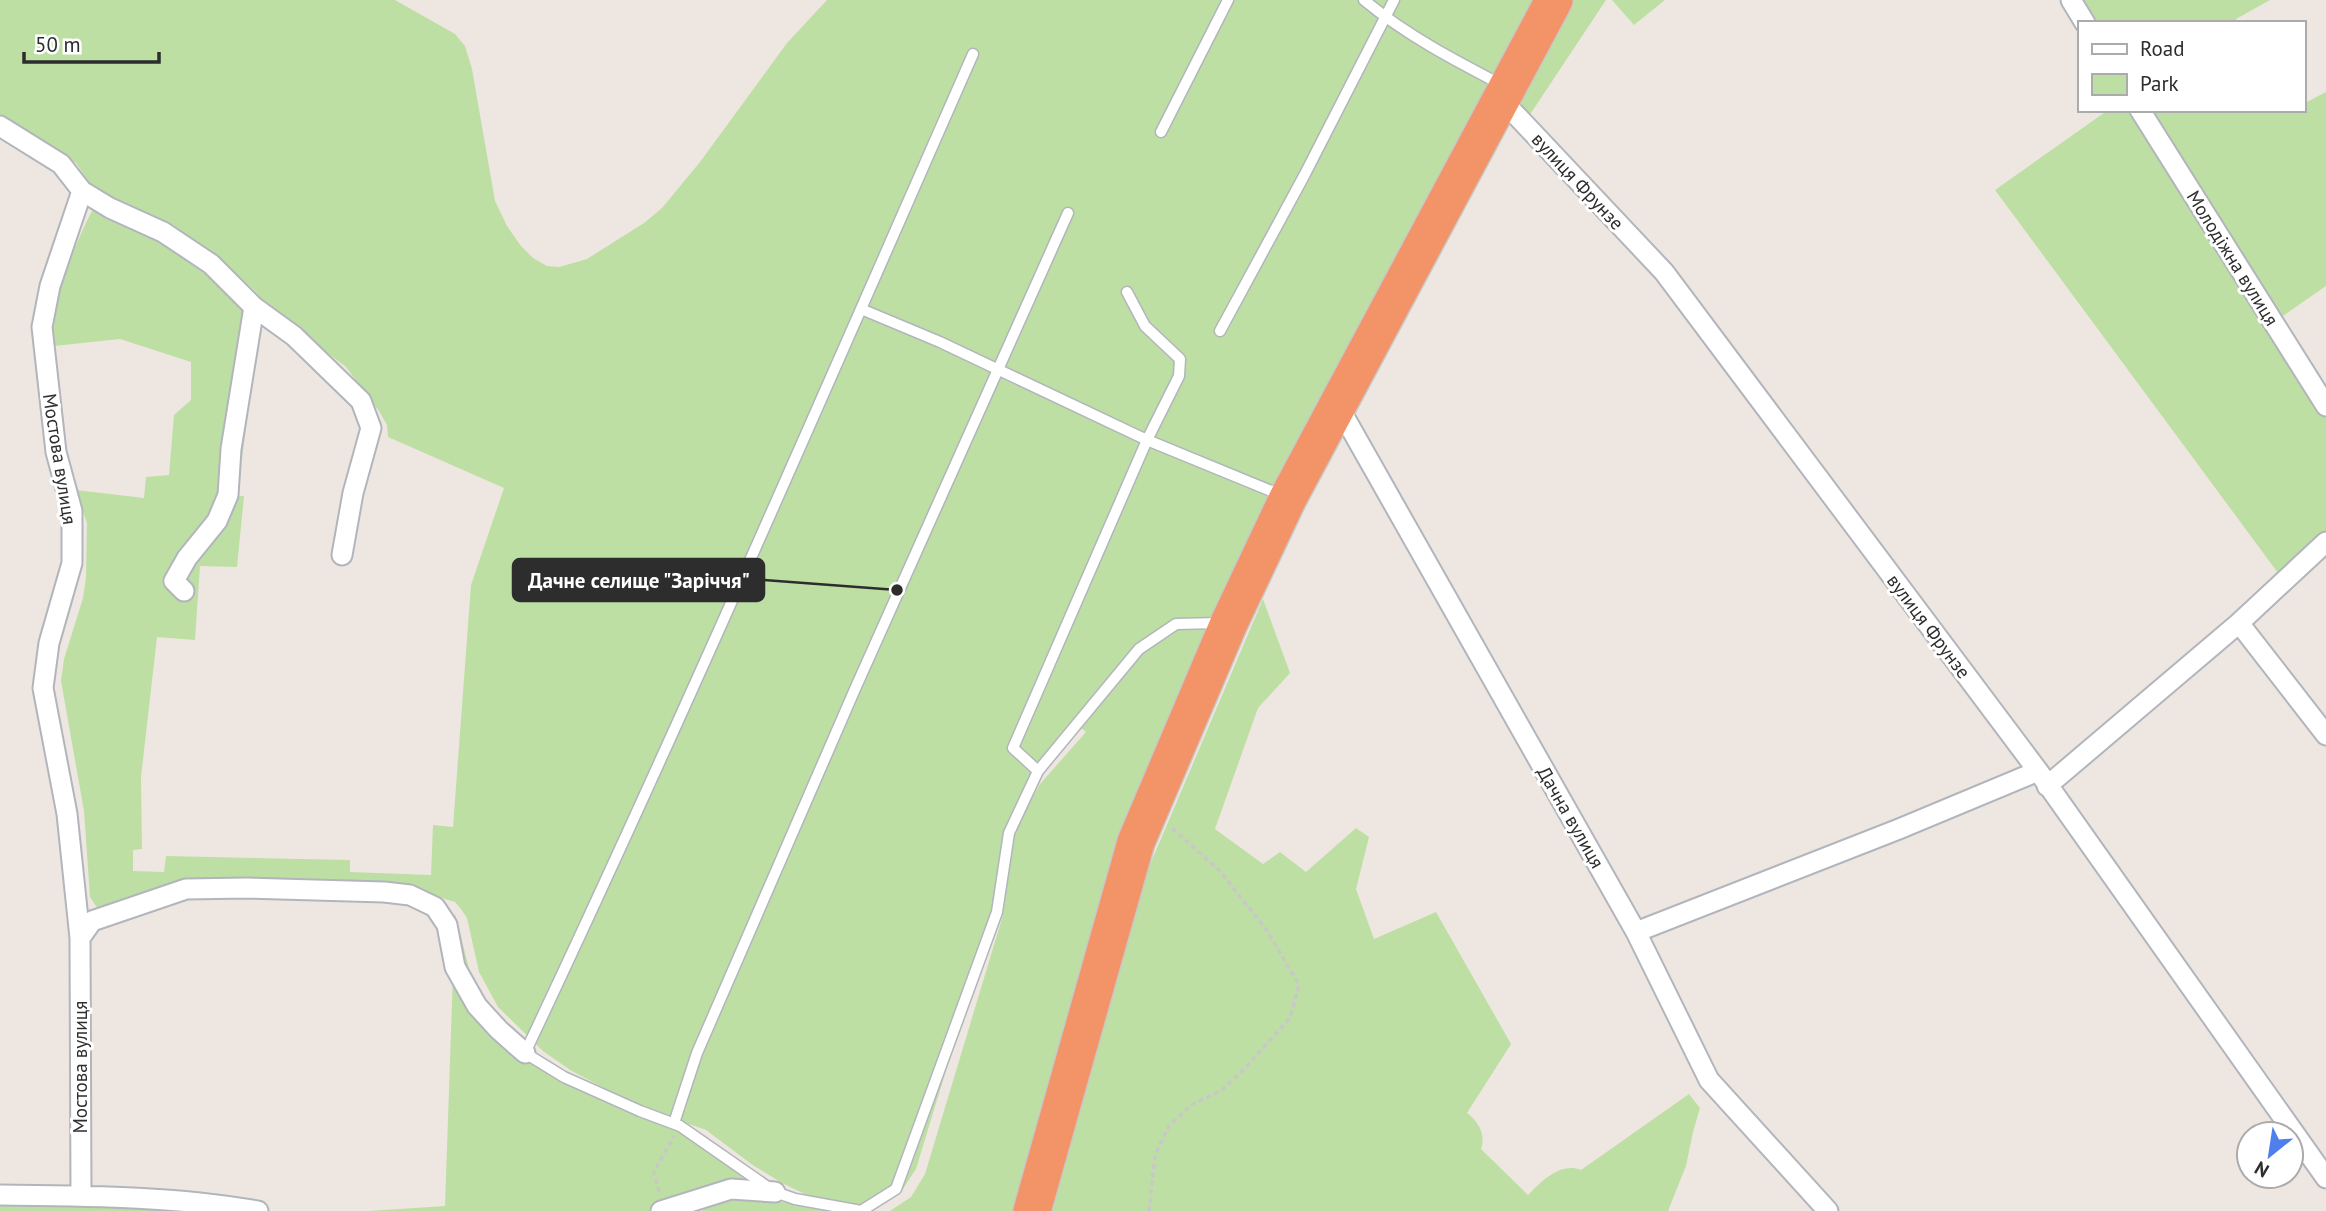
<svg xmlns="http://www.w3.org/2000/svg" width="2326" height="1211" viewBox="0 0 2326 1211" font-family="'PT Sans',sans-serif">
<rect width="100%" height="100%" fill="#eee7e1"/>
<path fill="#bedfa3" d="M0,0H395L455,34L465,46L472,69L495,201L507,226L521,246L533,258L547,266L559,267L587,259L644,223L662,208L700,162L787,43L827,0H1545L1237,582L1017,1211H890L911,1197L925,1174L1003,915L1011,845L1016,827L1040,784L1086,732L1075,723L1031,778L1007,825L998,864L994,913L916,1169L901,1192L883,1202L866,1206L813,1198L784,1184L754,1166L706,1130L640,1107L570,1070L543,1051L498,1007L479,972L467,918L461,909L455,902L429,894L244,886L98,909L90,897L84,811L61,681L64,659L83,598L86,577L87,523L76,490L144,498L146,477L169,475L174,415L191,400V362L120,339L54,346C49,307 62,276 78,241C83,229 88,217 95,206L167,236L261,316L237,496H244L237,567L200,566L195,640L157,637L141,777L142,849L133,850V871L164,872L166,856L350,860V872L431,875L433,825L453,827L471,585L504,488L388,437L387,425L379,411L346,367L267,307L257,293L241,278L191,242L93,188L76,163L13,126L0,115Z
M1573,0H1606L1529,116L1520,106V98Z
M1612,0H1665L1634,25Z
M2080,0H2270L2236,19L2238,23H2093Z
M2326,92V286L2280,318L2146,110H2303V104Z
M2108,110H2136L2326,410V539L2281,577L1995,190Z
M1263,599L1290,673L1258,708L1215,829L1263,864L1280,852L1306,872L1356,828L1369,837L1356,889L1374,939L1436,912L1511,1044L1467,1113C1479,1122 1486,1135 1481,1149L1528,1195C1542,1181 1560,1162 1581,1170L1689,1094L1700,1108L1693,1132L1686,1166L1668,1211H1046L1140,888Z
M455,914L470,972L480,994L491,1013L538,1058L565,1076L703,1136L731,1156L758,1190L689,1211H369L445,1206Z
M759,1198L834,1211H702C722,1197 735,1198 759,1198Z
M0,1200L235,1211H0Z"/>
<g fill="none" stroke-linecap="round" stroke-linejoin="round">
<defs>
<path id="lane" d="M1364,0C1406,35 1454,60 1502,85
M973,54C826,388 681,723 525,1053L564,1077L640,1111L680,1126L775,1192L795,1199L861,1211L896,1189L997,912L1009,833L1038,771L1139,649L1176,624L1219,623
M1161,132L1228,0
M861,309L940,342L1147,440L1281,495
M1220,331L1305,174L1394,0
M1038,771L1013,748L1147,440L1179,376L1180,359L1145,326L1127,292
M674,1123L697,1053L855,689L1068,213"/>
<path id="street" d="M2071,0L2085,23
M1500,98L1664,272L2038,771L2326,1178
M2140,110L2326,406
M0,126L61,164L82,191L110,208L163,232L211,264L254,307L294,336L361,401L371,428L353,493L342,555
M1337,404L1636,932L1709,1080L1828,1211
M184,591L174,581L187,558L217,521L228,495L231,449L254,307
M2239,623L2326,735
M2047,786L2239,623L2326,542
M1636,932L1899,829L2038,771
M80,938L92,921L186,889L247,888L384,892L410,895L435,907L447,925L455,967L477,1006L499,1030L525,1053
M0,1195C86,1196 174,1196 258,1211
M81,1196L80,938L67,814L43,688L49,643L72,563V511L56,452L42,327L50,286L82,191
M661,1211L731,1189L775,1192"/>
<path id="highway" d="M1032,1211L1136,842L1229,623L1288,498L1554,0"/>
</defs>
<use href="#lane" stroke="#b2b5bc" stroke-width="13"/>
<use href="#street" stroke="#b2b5bc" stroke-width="23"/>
<use href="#highway" stroke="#c8c8c8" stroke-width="40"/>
<path stroke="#c8c8c8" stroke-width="3.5" stroke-dasharray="5 3.5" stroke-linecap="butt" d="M659,1192L654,1172L674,1136
M1149,1211L1155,1155L1169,1126L1191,1105L1222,1090L1245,1068L1290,1018L1299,985L1266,929L1219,870L1172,828"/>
<use href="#lane" stroke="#fff" stroke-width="10"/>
<use href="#street" stroke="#fff" stroke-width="19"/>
<use href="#highway" stroke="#f29467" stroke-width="37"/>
</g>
<g text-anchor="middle" stroke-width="6" stroke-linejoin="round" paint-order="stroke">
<g font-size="19" fill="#2d2d2d" stroke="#fff">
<text transform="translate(1578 181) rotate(47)" y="7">вулиця Фрунзе</text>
<text transform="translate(2233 258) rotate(58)" y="7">Молодіжна вулиця</text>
<text transform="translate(60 459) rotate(81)" y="7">Мостова вулиця</text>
<text transform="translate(1929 626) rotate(53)" y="7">вулиця Фрунзе</text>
<text transform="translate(1571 817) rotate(60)" y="7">Дачна вулиця</text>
<text transform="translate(80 1067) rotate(-90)" y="7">Мостова вулиця</text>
</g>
</g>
<path fill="none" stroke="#2d2d2d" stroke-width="2.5" d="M897 590L764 580"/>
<circle fill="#2d2d2d" stroke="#fff" stroke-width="2.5" cx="897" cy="590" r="7"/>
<rect fill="#2d2d2d" stroke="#2d2d2d" stroke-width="2.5" x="513" y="559" width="251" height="42" rx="7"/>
<g font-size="21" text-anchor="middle" font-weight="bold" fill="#fff">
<text x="639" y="588">Дачне селище "Заріччя"</text>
</g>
<rect x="2078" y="21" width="228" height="91" fill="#ffffff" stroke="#ababab" stroke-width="2"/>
<rect x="2092" y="44" width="35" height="10" fill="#ffffff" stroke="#ababab" stroke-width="2"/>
<text x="2140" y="56" font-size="21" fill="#2d2d2d">Road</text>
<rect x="2092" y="74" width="35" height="21" fill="#bedfa3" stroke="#ababab" stroke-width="2"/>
<text x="2140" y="91" font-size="21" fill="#2d2d2d">Park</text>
<g transform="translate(2270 1155) rotate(210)"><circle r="33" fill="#ffffff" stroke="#ababab" stroke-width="2"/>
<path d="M0-5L12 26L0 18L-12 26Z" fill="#4f7eed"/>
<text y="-10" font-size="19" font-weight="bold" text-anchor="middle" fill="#2d2d2d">N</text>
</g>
<path d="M24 52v10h135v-10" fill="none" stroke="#2d2d2d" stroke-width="3.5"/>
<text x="35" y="52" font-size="21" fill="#2d2d2d" stroke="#ffffff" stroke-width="5" paint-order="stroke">50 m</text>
</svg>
